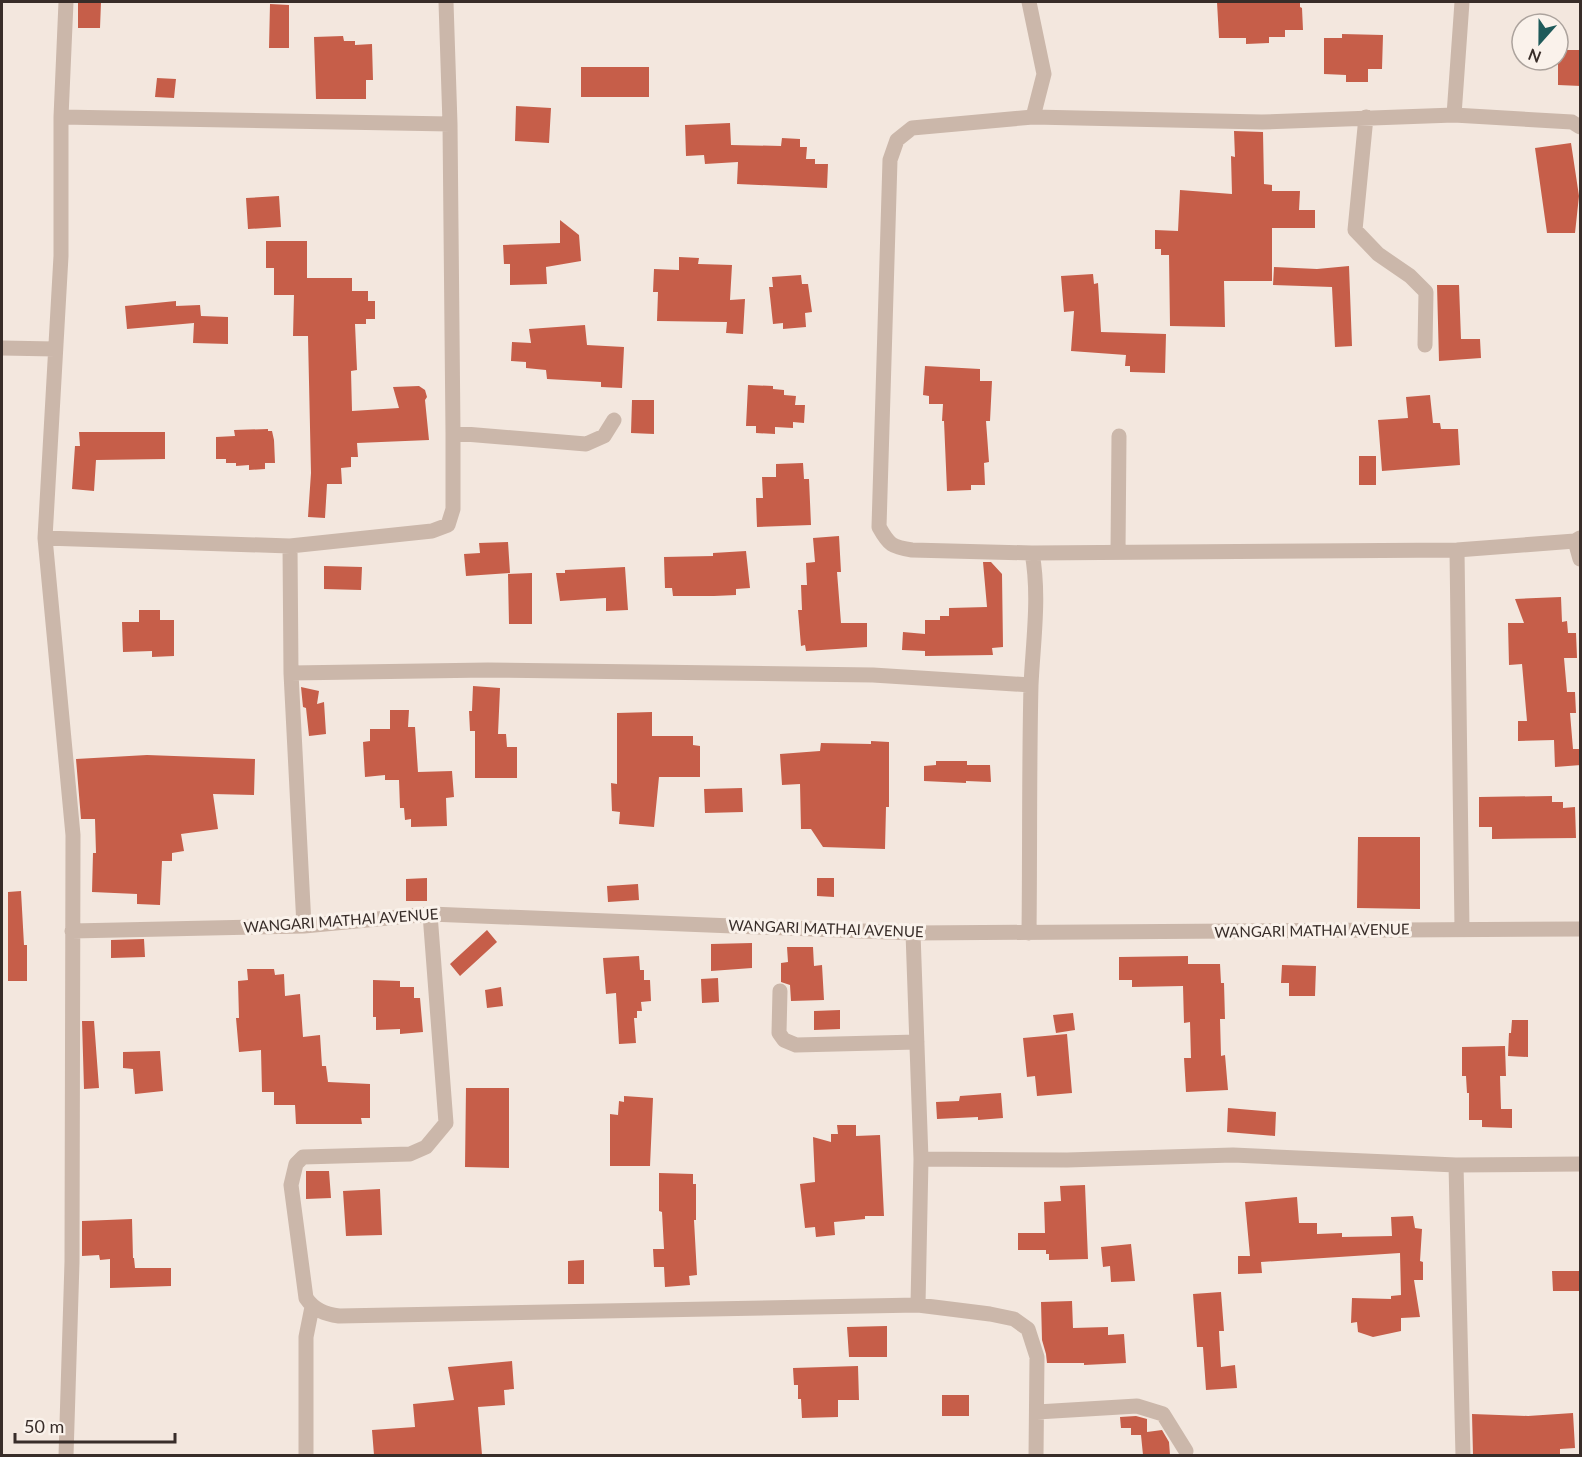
<svg xmlns="http://www.w3.org/2000/svg" width="1582" height="1457" viewBox="0 0 1582 1457" font-family="Lato,sans-serif">
<rect width="100%" height="100%" fill="#f3e7de"/>
<path fill="#c65e49" d="M78,2H101L100,28H78Z
M1217,2H1300V7L1302,8L1303,30H1285V37H1269V43L1246,44V38H1219Z
M270,4L289,5V48H269Z
M1342,34L1383,35L1382,69H1368V82H1346V75L1324,74V38H1342Z
M343,36L344,41H355V45L372,44L373,80H366V99H316L314,37Z
M1558,50H1581V86L1558,85Z
M581,67H649V97H581Z
M157,78L176,79L174,98L155,97Z
M516,106L551,108L549,143L515,141Z
M730,123L731,145L781,146L782,138L800,139V147H807L806,159H815V164H828L827,188L737,184L738,162L705,164L704,155L686,156L685,125Z
M1234,131L1263,132L1264,184L1272,185V191H1300L1299,210H1315V228H1272V281H1224L1225,327L1170,326L1169,255H1161V249H1155V230L1178,231L1180,190L1232,194L1231,156L1235,157Z
M1571,143L1579,196L1575,233H1547L1535,148Z
M279,196L281,227L248,229L246,198Z
M560,220L579,235L581,261L546,267L547,284L510,285V264H504L503,245L560,243Z
M266,241H307V278H352V291H368V301H375V319H366V324H355L357,370L351,371L352,411L399,408L393,387L419,386L425,390L427,397L425,400L429,440L357,443L358,457H351V467L341,468L342,484H327L325,518L308,517L311,473L308,336H293L294,295H274V268H266Z
M679,257L699,258L698,264L732,265L730,300L745,299L743,334L726,333L727,322L657,321L658,292H653L654,269L679,270Z
M1349,266L1352,346L1335,347L1332,287L1273,285L1274,267L1317,269Z
M1093,274L1094,284L1098,283L1101,332L1166,334L1165,373L1130,372V366H1125L1126,355L1071,351L1074,311L1064,312L1061,276Z
M801,275L802,284H808L812,312L805,313L806,327L783,329V323L773,324L769,287H773L772,277Z
M1437,285H1459L1461,339H1480L1481,358L1439,361Z
M176,301V306L200,305L201,316L228,317V344L193,343L194,323L127,329L125,306Z
M585,325L587,345L624,347L622,388L601,387V382L547,379L546,370L526,368V362L511,361L512,342L531,343L529,329Z
M925,366L980,369V381H992L990,421H986L989,462L984,463L985,485H971V490L947,491L944,421H942L943,404H929V396L923,395Z
M748,385L773,386V389L784,390V395L796,396L795,405H805L804,423L793,422V428L775,427V434L756,433V426H746Z
M1430,395L1433,423H1440L1441,429H1458L1460,465L1382,471L1378,420L1408,418L1406,397Z
M632,400H654V434L631,433Z
M268,429V431H272L274,440L275,463H265V469L249,470V465L236,466V463H226V459H216V437L235,436L234,430Z
M79,432H165V459L96,460L94,491L72,489L75,446H80Z
M1359,456H1376V485H1359Z
M803,463L804,479H809L811,525L757,527L756,498H763L762,477H776V464Z
M839,536L841,572H837L841,623H867V647L806,651L805,645L801,646L798,610H802L801,585H807L806,563L815,562L813,538Z
M508,542L510,573L466,576L464,554L480,553L479,543Z
M746,551L750,588L736,589V595L714,596H673L672,588H665L664,557L713,556V553Z
M983,562H991L1002,574L1003,647L992,648L993,655L925,656V651L902,650L903,632L925,634V620H940V616H949V608L987,607Z
M324,566L362,567L361,590L324,589Z
M625,567L628,610L606,611V598L560,601L556,573H565V570Z
M532,573V624H509L508,574Z
M1561,597L1562,622L1567,621L1568,633H1576L1577,658H1564L1567,692H1575L1576,713H1570L1573,749H1581V765L1555,767L1554,740L1518,741V721H1527L1522,664L1509,665L1508,623H1524L1515,599Z
M139,610H160V620H174V656L152,657V651L123,652L122,622H139Z
M473,686L500,688L498,734H506L507,747H517V778H475V731H470L469,711H472Z
M301,687L319,691L317,704L324,702L326,734L309,736L306,708L303,707Z
M390,710H409L408,727H415L418,772L452,771L454,797L446,798L447,826L411,827V819L405,820L404,808H400L399,780H385V775L365,777L363,742L370,741V729H390Z
M652,712V736H693V745L700,746V777H659L654,827L619,824L620,812L612,811L611,783L617,784V713Z
M871,741L889,742V807H886L885,849L823,847L811,829H801L800,784L782,785L780,754L820,751L821,743L871,744Z
M147,755L255,759L254,795L213,794L218,829L181,834L184,851L172,853V861H162L160,905L137,904V894L92,892L93,853H96L95,819H81L76,759Z
M936,761H967V765H990L991,782L966,781V783L924,781V766L936,765Z
M742,788L743,812L705,813L704,789Z
M1552,796V802H1563V808L1575,807L1576,838L1492,839V827H1479V797Z
M1358,837H1420V909L1357,908Z
M427,878V901H406V879Z
M817,878H834V897L817,896Z
M638,884L639,900L608,902L607,886Z
M21,891L24,945H27V981H8V892Z
M487,930L497,942L460,976L450,964Z
M144,939L145,957L111,958V940Z
M752,943V968L711,971V944Z
M787,947H813L814,966L822,965L824,1000L791,1001L790,985L781,982V963L788,962Z
M639,956L640,970H644V980H650L651,1001L641,1002L642,1011H637V1018H634L636,1043L619,1044L616,993L606,994L603,958Z
M1188,956V964H1220L1221,983H1224L1225,1019H1220L1221,1056L1225,1055L1228,1090L1186,1092L1184,1058H1191L1190,1022L1184,1023L1183,986L1132,987V980H1119V957Z
M1282,965L1316,966L1315,996H1289V983H1281Z
M247,969H274L275,975L284,974L285,996L300,994L303,1037L320,1035L322,1066H326L328,1082L370,1084V1118H361L362,1124H296L295,1105H274V1092H262L261,1050L239,1052L236,1018H239L238,981L248,980Z
M718,978L719,1002L702,1003L701,979Z
M373,980L400,981V987H414V998H420L423,1032L400,1034V1029L376,1030V1017H373Z
M501,987L503,1006L487,1008L485,990Z
M840,1010V1029L814,1030V1011Z
M1073,1013L1075,1030L1056,1033L1053,1015Z
M1512,1020H1528V1057L1508,1056L1509,1033H1511Z
M82,1021H94L99,1088L84,1089Z
M1067,1034L1072,1093L1037,1096L1035,1076L1027,1077L1023,1038Z
M1505,1046L1506,1076H1500L1501,1109H1512V1128L1482,1127V1120H1469V1093H1467L1466,1076H1462V1047Z
M160,1051L163,1091L135,1094L133,1069L123,1068V1052Z
M466,1088H509V1168L465,1167Z
M1001,1093L1003,1118L978,1120V1117L937,1119L936,1102L959,1101L960,1096Z
M624,1096L653,1098L650,1166H610V1114L618,1115L619,1101L624,1102Z
M1228,1108L1276,1112L1275,1136L1227,1132Z
M837,1125H856V1136L880,1135L884,1216H865V1219L834,1222L835,1235L816,1237L815,1227L805,1228L800,1184L815,1182L813,1137L831,1142V1134H838Z
M306,1171H329L331,1198L306,1199Z
M659,1173L693,1174V1184H696V1220H694L697,1275L689,1276L690,1285L665,1287L664,1267H654L653,1249H664L662,1212L659,1211Z
M1085,1185L1088,1259L1049,1260V1254H1046V1250H1018V1233H1045L1044,1202L1061,1201L1060,1186Z
M380,1189L382,1235L346,1236L343,1191Z
M1297,1197L1299,1223H1317V1234L1342,1233V1237L1392,1236L1391,1217L1413,1216L1415,1228L1422,1229L1420,1261L1423,1262V1280H1414L1420,1317L1401,1318V1331L1373,1337L1358,1332L1357,1322L1351,1323L1352,1298L1391,1299V1296L1401,1295L1400,1253L1261,1262L1262,1273L1238,1274V1256H1250L1245,1202Z
M132,1219L133,1258H134L135,1268H171V1286L110,1288V1259L100,1260L99,1255L82,1256V1221Z
M1131,1244L1135,1281L1111,1282L1110,1266L1103,1267L1101,1247Z
M584,1260V1284H568V1261Z
M1552,1271H1579V1291H1553Z
M1221,1292L1224,1331H1219L1221,1367L1235,1365L1237,1388L1206,1390L1203,1347H1197L1193,1294Z
M1072,1301L1073,1328L1108,1327V1335L1124,1334L1126,1363L1084,1365V1363H1047L1046,1354L1042,1340L1041,1302Z
M887,1326V1357H849L847,1327Z
M512,1361L514,1389L504,1390L505,1405L478,1407L482,1455H374L372,1430L415,1427L413,1404L454,1400L448,1367Z
M858,1366L859,1400H838V1417L802,1418L801,1399H798V1385H794L793,1368Z
M942,1395H969V1416H942Z
M1573,1413L1575,1448L1560,1449V1454L1554,1455H1473L1472,1414L1528,1416Z
M1136,1416L1147,1419V1432L1162,1430L1169,1442L1170,1455H1143L1141,1435H1131V1428H1121L1120,1417Z"/>
<g fill="none" stroke-linecap="round" stroke-linejoin="round">
<path stroke="#cbb7aa" stroke-width="15" d="M66,2L61,117V256L45,538L73,835L72,1262L66,1456
M1029,2L1044,74L1033,117L912,128L897,140L890,160L879,527C889,545 892,547 912,550L1032,553C1040,596 1033,642 1031,685C1029,768 1030,850 1029,933
M1454,115L1462,2
M61,117L450,124
M1033,117L1262,122L1454,115L1572,122L1580,127
M1366,117L1355,230L1378,254L1410,276L1426,292L1425,345
M2,348L55,349
M453,433L586,444L604,436L614,420
M45,538L290,546L432,531L448,525L453,509V433L450,124L446,2
M1575,541L1580,559
M290,546L291,673L304,926
M1457,550L1462,929
M1118,552L1119,436
M1032,553L1457,550L1575,541L1580,538
M291,673L488,670L873,675L1031,685
M430,914L446,1123L426,1147L410,1154L303,1157L296,1164L291,1185L306,1298C314,1310 325,1314 339,1316L918,1305L990,1314L1014,1319L1028,1329L1037,1357L1036,1456
M72,931L304,926L430,914L913,933L1580,929
M913,933L921,1159L918,1305
M780,991L779,1033L784,1040L796,1045L917,1042
M921,1159L1067,1160L1233,1155L1456,1165L1580,1164
M1456,1165L1463,1456
M1037,1412L1137,1406L1163,1414L1186,1451
M306,1456V1337L312,1307"/>
</g>
<g text-anchor="middle" stroke-width="6" stroke-linejoin="round" paint-order="stroke">
<g font-size="15" fill="#382d29" stroke="#faf2eb">
<text transform="translate(341 921) rotate(-4)" y="5">WANGARI MATHAI AVENUE</text>
<text transform="translate(826 929) rotate(2)" y="5">WANGARI MATHAI AVENUE</text>
<text transform="translate(1312 931) rotate(-1)" y="5">WANGARI MATHAI AVENUE</text>
</g>
</g>
<rect width="1582" height="1457" fill="none" stroke="#382d29" stroke-width="6"/>
<g transform="translate(1540 42) rotate(201)"><circle r="28" fill="#faf2eb" stroke="#aca39d" stroke-width="1.5"/>
<path d="M0-4.5L10 22L0 15L-10 22Z" fill="#1e5a5a"/>
<text y="-9" font-size="16" font-weight="bold" text-anchor="middle" fill="#382d29">N</text>
</g>
<path d="M15 1433v9h160v-9" fill="none" stroke="#382d29" stroke-width="3"/>
<text x="24" y="1433" font-size="18" fill="#382d29" stroke="#faf2eb" stroke-width="4.5" paint-order="stroke">50 m</text>
</svg>
